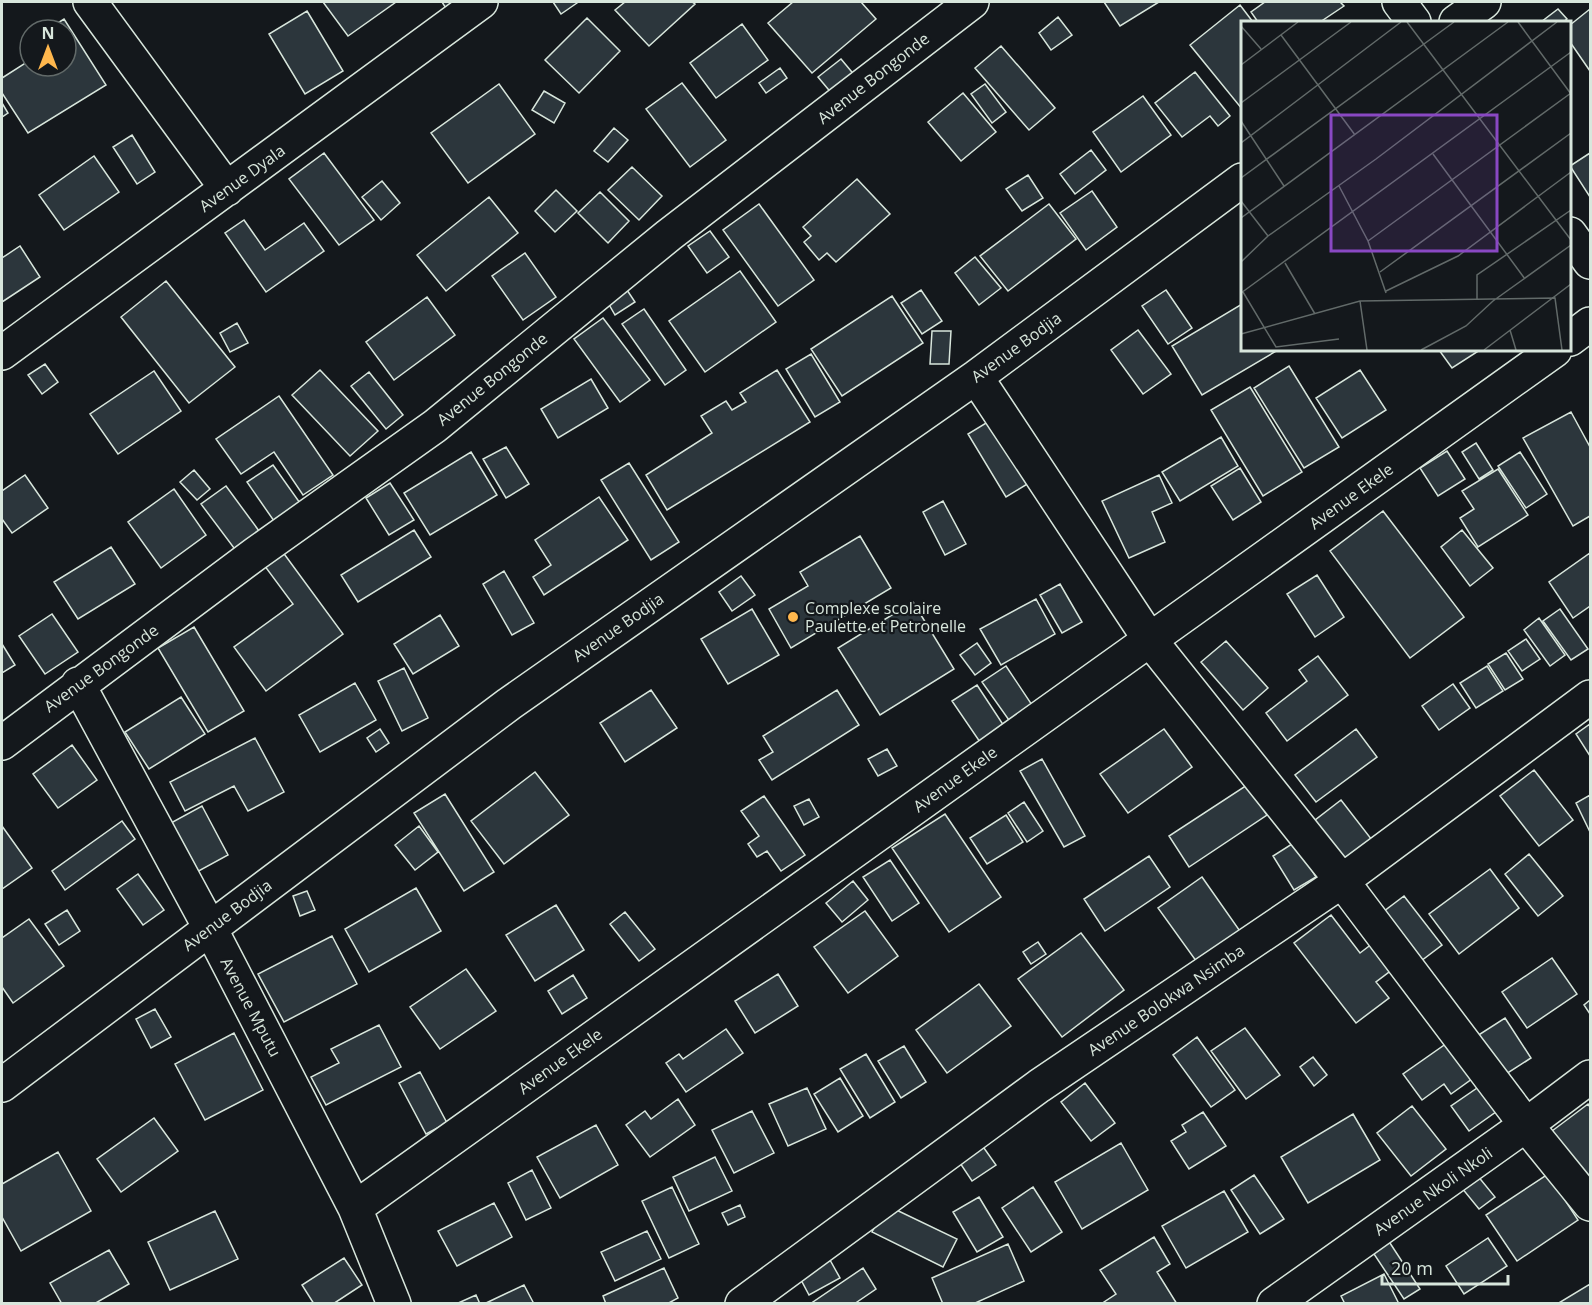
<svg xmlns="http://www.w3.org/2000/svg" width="1592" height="1305" viewBox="0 0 1592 1305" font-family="'Open Sans',sans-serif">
<rect width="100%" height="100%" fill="#14181c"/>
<path fill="#2c363c" stroke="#d8e6dc" stroke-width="1.5" d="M323,2H396L348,36Z
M442,2H459L447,10Z
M553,2H576L577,3L561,14Z
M625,2H692L695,4L649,46L615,10Z
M793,2H861L876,19L812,73L768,23Z
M1104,2H1159L1120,26Z
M1265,2H1340L1344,6L1320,22H1258L1251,12Z
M1240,5L1253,22H1242V109L1190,45Z
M1558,9L1567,19L1563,22H1541Z
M1590,9V71L1570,42V25Z
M307,11L343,71L305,94L269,34Z
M1058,17L1072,35L1051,50L1039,33Z
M587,18L620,51L579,93L545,60Z
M64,19L106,85L28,133L2,93V78L30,60V66H66V30H52L50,28Z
M742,24L768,60L716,98L690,63Z
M1001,46L1055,108L1029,130L975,68Z
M841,59L856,77L833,95L818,77Z
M780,68L787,78L766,93L759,83Z
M1195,72L1230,116L1218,126L1210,116L1182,137L1155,103Z
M682,83L726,140L690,167L646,109Z
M499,84L535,134L468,183L431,133Z
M985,84L1006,112L992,123L971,94Z
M544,91L565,103L554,123L532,110Z
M963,93L996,132L961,161L928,122Z
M1143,96L1171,135L1121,172L1093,132Z
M2,103L8,113L2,117Z
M614,128L628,140L608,162L594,151Z
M132,135L155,172L137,184L113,147Z
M1091,150L1106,170L1075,194L1060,174Z
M324,153L374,220L339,245L289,179Z
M1590,153V197L1570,166Z
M94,156L119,192L64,230L39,195Z
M632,167L662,196L639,220L608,190Z
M1028,175L1043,198L1022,211L1006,189Z
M857,179L890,214L836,262L827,253L819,260L804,242L811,236L803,227Z
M382,181L400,203L381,220L362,197Z
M556,190L577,211L555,232L535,211Z
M1092,191L1117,227L1086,250L1060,213Z
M600,192L629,221L608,243L578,213Z
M489,197L518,233L446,291L417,255Z
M759,204L814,280L778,306L723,230Z
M1049,204L1076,239L1008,291L980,256Z
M244,220L265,250L304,223L324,251L266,292L225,233Z
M710,231L729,257L707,273L688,246Z
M20,246L40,277L2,302V258Z
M525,253L556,297L523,320L492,276Z
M975,257L1001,288L979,305L955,273Z
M740,271L776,322L705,372L669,321Z
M166,281L235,367L189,403L121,317Z
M627,290L635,302L615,315L607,301Z
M921,290L942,321L922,334L901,303Z
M1166,290L1192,328L1168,344L1142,306Z
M892,296L923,343L842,396L811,349Z
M427,297L455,335L394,380L366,342Z
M1242,304V350H1278L1202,395L1172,346Z
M644,309L686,370L665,385L622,324Z
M603,318L650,380L620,402L574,339Z
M237,323L248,343L230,352L220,333Z
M1138,330L1171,374L1143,394L1111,350Z
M932,331H951L949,364H930Z
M1439,350H1480L1452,368Z
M811,354L840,402L815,417L786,369Z
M45,364L58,382L42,394L28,375Z
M1289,366L1339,447L1304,468L1254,388Z
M320,370L378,431L350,456L292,395Z
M777,370L810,422L667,510L646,475L712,433L701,416L726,401L732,410L746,402L740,393Z
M1360,370L1386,410L1342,438L1316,398Z
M154,371L181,411L118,454L90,414Z
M369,372L403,415L386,429L351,386Z
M591,379L608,408L558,438L541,409Z
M1250,387L1302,472L1263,496L1211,410Z
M279,396L333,475L303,495L274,452L241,474L216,439Z
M1571,412L1590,447V516L1573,526L1523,438Z
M991,420L1029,483L1006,497L968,434Z
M1221,437L1238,466L1180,501L1162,472Z
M1476,443L1493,470L1479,479L1462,452Z
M506,447L529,484L506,498L483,459Z
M1447,451L1465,479L1438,496L1420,468Z
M471,452L497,495L430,535L404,493Z
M1520,452L1547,494L1526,508L1498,466Z
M629,463L679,542L651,560L601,480Z
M273,465L300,503L274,521L247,482Z
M1240,468L1261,502L1233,520L1211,486Z
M1498,469L1528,515L1478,547L1460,518L1474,509L1462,491Z
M194,470L210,489L197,500L180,482Z
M25,475L48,508L12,533L2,519V491Z
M1159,475L1172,503L1152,512L1165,542L1129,558L1102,501Z
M390,483L414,520L389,535L366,498Z
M226,486L262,535L237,552L201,504Z
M174,489L206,535L161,568L128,522Z
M599,497L628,540L544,595L533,577L551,565L535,540Z
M943,501L966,544L945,555L923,512Z
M1383,511L1464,617L1410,658L1330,551Z
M414,530L431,557L358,602L341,575Z
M1462,530L1493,568L1470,586L1441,547Z
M860,536L891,588L791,648L769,609L808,586L800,572Z
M111,547L135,584L78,619L54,582Z
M282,551L343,634L266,691L234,647L293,604L264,565Z
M1590,553V606L1573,618L1549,582Z
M504,571L534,623L512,635L483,584Z
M1317,575L1344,617L1315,637L1287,594Z
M741,576L755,595L732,611L719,592Z
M1060,584L1082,622L1062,633L1040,595Z
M1036,599L1055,634L1001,665L980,629Z
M913,602L954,669L880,715L838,648Z
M752,609L779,655L728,684L701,639Z
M1560,609L1588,649L1571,660L1543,621Z
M52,614L78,652L45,674L19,636Z
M440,615L459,646L413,674L394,644Z
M1539,618L1565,655L1550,666L1524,630Z
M194,627L244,711L208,732L158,648Z
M1526,639L1540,659L1522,671L1508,651Z
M1226,641L1268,688L1243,710L1201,662Z
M977,643L991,663L975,675L960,655Z
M2,644L15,665L2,673Z
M1506,653L1523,679L1505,690L1488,664Z
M1318,656L1348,695L1287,741L1266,713L1307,681L1299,670Z
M1006,666L1034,708L1011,723L982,682Z
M1487,666L1503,691L1476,708L1460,683Z
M404,668L428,718L402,731L378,681Z
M355,683L376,720L320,752L299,715Z
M1453,684L1470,708L1439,730L1422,706Z
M977,685L1006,729L982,745L952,701Z
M651,690L677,728L625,762L600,723Z
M837,690L859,725L772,780L759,760L773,752L763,736Z
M181,697L205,734L149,769L125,732Z
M1590,724V756L1576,734Z
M380,729L389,743L376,752L367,738Z
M1164,729L1192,767L1128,813L1100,774Z
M1356,729L1377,757L1316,802L1295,775Z
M255,738L284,792L248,811L234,786L185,811L170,782Z
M72,745L97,780L58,808L33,774Z
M887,749L897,766L878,776L868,759Z
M1042,759L1085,836L1064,847L1020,771Z
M1534,770L1573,820L1539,846L1500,796Z
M535,772L569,815L504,864L471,821Z
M1247,785L1267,815L1189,867L1169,836Z
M445,794L494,872L464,891L414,813Z
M1590,795V832L1576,803Z
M764,796L805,855L781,871L767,851L757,857L748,844L759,836L741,811Z
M809,799L819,817L804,825L794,806Z
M1341,800L1372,840L1341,863L1310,824Z
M1024,802L1043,831L1027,842L1008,813Z
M202,806L228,855L195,873L169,824Z
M945,814L1001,897L949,932L892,848Z
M1006,815L1023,842L987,864L970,838Z
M122,821L135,839L65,890L52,871Z
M2,826L32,868L2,889Z
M419,826L438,852L415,870L395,845Z
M1295,842L1316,877L1294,890L1273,856Z
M1529,854L1563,896L1538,916L1505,874Z
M1149,856L1170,887L1105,931L1084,899Z
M890,860L919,903L892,921L863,877Z
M1490,869L1519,908L1459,954L1429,914Z
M138,874L164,910L143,925L117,889Z
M1202,877L1242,934L1199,965L1158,908Z
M853,881L868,900L842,922L826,903Z
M416,888L441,931L369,972L345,929Z
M307,891L315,910L300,916L293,896Z
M1404,896L1442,945L1417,964L1379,915Z
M556,905L584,950L535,981L506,935Z
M67,910L80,931L59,945L45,924Z
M865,911L898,956L848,993L814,947Z
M625,912L655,949L639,961L610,924Z
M1331,915L1360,953L1377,940L1397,966L1376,982L1389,998L1356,1023L1294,943Z
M29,919L64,966L13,1003L2,987V938Z
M1081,933L1124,990L1062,1037L1018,979Z
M332,936L357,984L284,1022L258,974Z
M1038,942L1046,954L1031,964L1023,952Z
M1552,958L1577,994L1527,1028L1502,992Z
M466,969L496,1011L440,1049L410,1007Z
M778,974L798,1006L755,1033L735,1001Z
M573,975L587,998L562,1014L548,991Z
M979,984L1011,1026L947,1073L916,1030Z
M1590,1000V1014L1584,1005Z
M155,1009L171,1037L151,1048L136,1019Z
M1505,1018L1531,1058L1503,1076L1477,1036Z
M379,1025L401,1067L326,1105L311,1077L339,1063L331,1049Z
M1245,1028L1280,1075L1246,1099L1211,1051Z
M726,1029L743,1053L686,1092L666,1063L679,1054L683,1059Z
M234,1033L263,1090L205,1120L175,1064Z
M1197,1037L1235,1090L1211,1107L1173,1055Z
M1450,1041L1476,1076L1451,1094L1444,1084L1422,1100L1403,1074Z
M904,1046L926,1082L901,1098L878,1061Z
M866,1054L895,1102L870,1118L840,1069Z
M1313,1057L1327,1075L1314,1086L1300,1067Z
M420,1072L447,1123L426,1134L399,1083Z
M840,1078L863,1116L838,1132L814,1094Z
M1085,1083L1115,1123L1091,1141L1061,1102Z
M1483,1084L1500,1109L1469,1131L1451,1106Z
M807,1088L826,1129L788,1146L769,1104Z
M678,1099L695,1125L650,1157L626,1125L645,1111L651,1119Z
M1588,1104L1590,1107V1183L1548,1134Z
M1412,1106L1446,1149L1411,1176L1377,1133Z
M752,1111L774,1153L734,1173L712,1130Z
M1203,1112L1226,1146L1189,1169L1171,1141L1186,1132L1182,1125Z
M1353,1114L1380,1160L1308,1203L1281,1157Z
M154,1118L178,1151L121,1192L97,1159Z
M596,1125L618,1165L560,1198L537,1157Z
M979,1141L996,1165L972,1181L956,1157Z
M1121,1143L1148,1190L1082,1229L1055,1182Z
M58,1152L91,1211L21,1251L2,1217V1184Z
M715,1157L732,1191L689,1211L673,1177Z
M532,1170L551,1208L526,1220L508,1183Z
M1548,1174L1578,1220L1517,1261L1486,1215Z
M1254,1175L1284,1219L1260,1234L1231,1190Z
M1477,1175L1495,1197L1479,1209L1461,1187Z
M672,1187L699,1244L669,1258L642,1201Z
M1033,1187L1062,1232L1031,1252L1002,1208Z
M1224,1191L1248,1232L1186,1268L1162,1226Z
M979,1197L1003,1237L977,1252L953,1212Z
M494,1203L512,1237L457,1266L438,1231Z
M740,1205L745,1217L728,1225L722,1213Z
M886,1205L957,1239L943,1267L872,1232Z
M215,1211L238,1259L170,1290L148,1242Z
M647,1231L661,1259L615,1281L601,1252Z
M1154,1237L1170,1264L1157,1272L1177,1304H1101L1116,1294L1100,1270Z
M1488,1238L1507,1266L1464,1294L1446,1266Z
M1388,1240L1420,1289L1404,1299L1372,1251Z
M1008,1244L1024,1281L973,1304H943L932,1278Z
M109,1250L129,1284L94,1304H62L50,1283Z
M344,1258L362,1285L333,1304H314L302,1285Z
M830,1260L840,1278L809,1295L799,1276Z
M664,1268L678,1298L667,1304H606L603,1296Z
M863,1268L876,1289L854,1304H810Z
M1384,1274L1399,1304H1345L1341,1296Z
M1590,1284V1304H1557Z
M524,1285L534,1304L486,1303Z
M476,1295L480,1304H456Z"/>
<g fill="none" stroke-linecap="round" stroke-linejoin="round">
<defs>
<path id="minor" d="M90,2L227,189
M1399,2L1414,22
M1456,22L1484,2
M1570,234L1590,262
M1570,339L1590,324
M2,353L481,2
M976,377L1150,640L1342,881L1526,1125L1590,1204
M78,684L210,928L355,1208L394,1304
M2,743L255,554L435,426L669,235L972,2
M2,1085L509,704L976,377L1242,180
M355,1208L1555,350
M742,1304L1039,1086L1342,881L1590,697
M1274,1304L1526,1125L1590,1077"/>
</defs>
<use href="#minor" stroke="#d8e6dc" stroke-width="36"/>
<use href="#minor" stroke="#14181c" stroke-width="33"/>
</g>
<circle fill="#ffb74d" stroke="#14181c" stroke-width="2" cx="793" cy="617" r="6"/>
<g text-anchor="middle" stroke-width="4.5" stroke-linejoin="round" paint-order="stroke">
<g font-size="16" fill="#d8e6dc" stroke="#14181c">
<text transform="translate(873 78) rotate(-38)" y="6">Avenue Bongonde</text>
<text transform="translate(242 178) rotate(-36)" y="6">Avenue Dyala</text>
<text transform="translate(1016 347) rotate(-36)" y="6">Avenue Bodjia</text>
<text transform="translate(492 379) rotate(-39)" y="6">Avenue Bongonde</text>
<text transform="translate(1351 496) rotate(-36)" y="6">Avenue Ekele</text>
<text transform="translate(618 627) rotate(-35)" y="6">Avenue Bodjia</text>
<text transform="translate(101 668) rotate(-36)" y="6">Avenue Bongonde</text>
<text transform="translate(955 779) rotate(-36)" y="6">Avenue Ekele</text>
<text transform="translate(227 915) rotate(-37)" y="6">Avenue Bodjia</text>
<text transform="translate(1166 1000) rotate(-34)" y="6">Avenue Bolokwa Nsimba</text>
<text transform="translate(251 1007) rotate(62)" y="6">Avenue Mputu</text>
<text transform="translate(560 1061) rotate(-36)" y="6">Avenue Ekele</text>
<text transform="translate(1433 1191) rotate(-35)" y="6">Avenue Nkoli Nkoli</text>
</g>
<g font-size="16" fill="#d8e6dc" stroke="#14181c" text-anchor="start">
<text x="805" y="614">Complexe scolaire<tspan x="805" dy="18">Paulette et Petronelle</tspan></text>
</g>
</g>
<g transform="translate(1241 21)">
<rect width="330" height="330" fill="#14181c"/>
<path fill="none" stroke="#626a69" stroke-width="1.5" d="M166,1L330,219M277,1L330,73M0,5L20,28M40,14L114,114M0,44L57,1M0,82L110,1M0,100L43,165M0,122L160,1M192,133L284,258M0,157L213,1M98,165L127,220L145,272M0,180L27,215M0,197L267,1M127,220L330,72M0,241L27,215L135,138L316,1M44,242L74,293M139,251L330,112M145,270L217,235L330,151M2,271L35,326L98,318M0,272L330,31M236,279V254L330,189M119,280L126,329M269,309L275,329M0,313L119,280L314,277L321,329M180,329L225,305L252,280L330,224M243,329L330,263"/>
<path fill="#8948c3" fill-opacity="0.15" stroke="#8948c3" stroke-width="3" d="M90,94H256V230H90Z"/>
<rect width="330" height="330" fill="none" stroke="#d8e6dc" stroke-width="3"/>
</g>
<rect width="1592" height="1305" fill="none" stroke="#d8e6dc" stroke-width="6"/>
<g transform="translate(48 48)"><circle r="28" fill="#14181c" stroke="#626a69" stroke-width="1.5"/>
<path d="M0-4.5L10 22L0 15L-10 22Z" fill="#ffb74d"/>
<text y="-9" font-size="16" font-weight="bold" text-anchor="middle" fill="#d8e6dc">N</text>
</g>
<path d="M1382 1275v9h126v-9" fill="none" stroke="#d8e6dc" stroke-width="3"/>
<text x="1391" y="1275" font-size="18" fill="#d8e6dc" stroke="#14181c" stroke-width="4.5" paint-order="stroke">20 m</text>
</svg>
